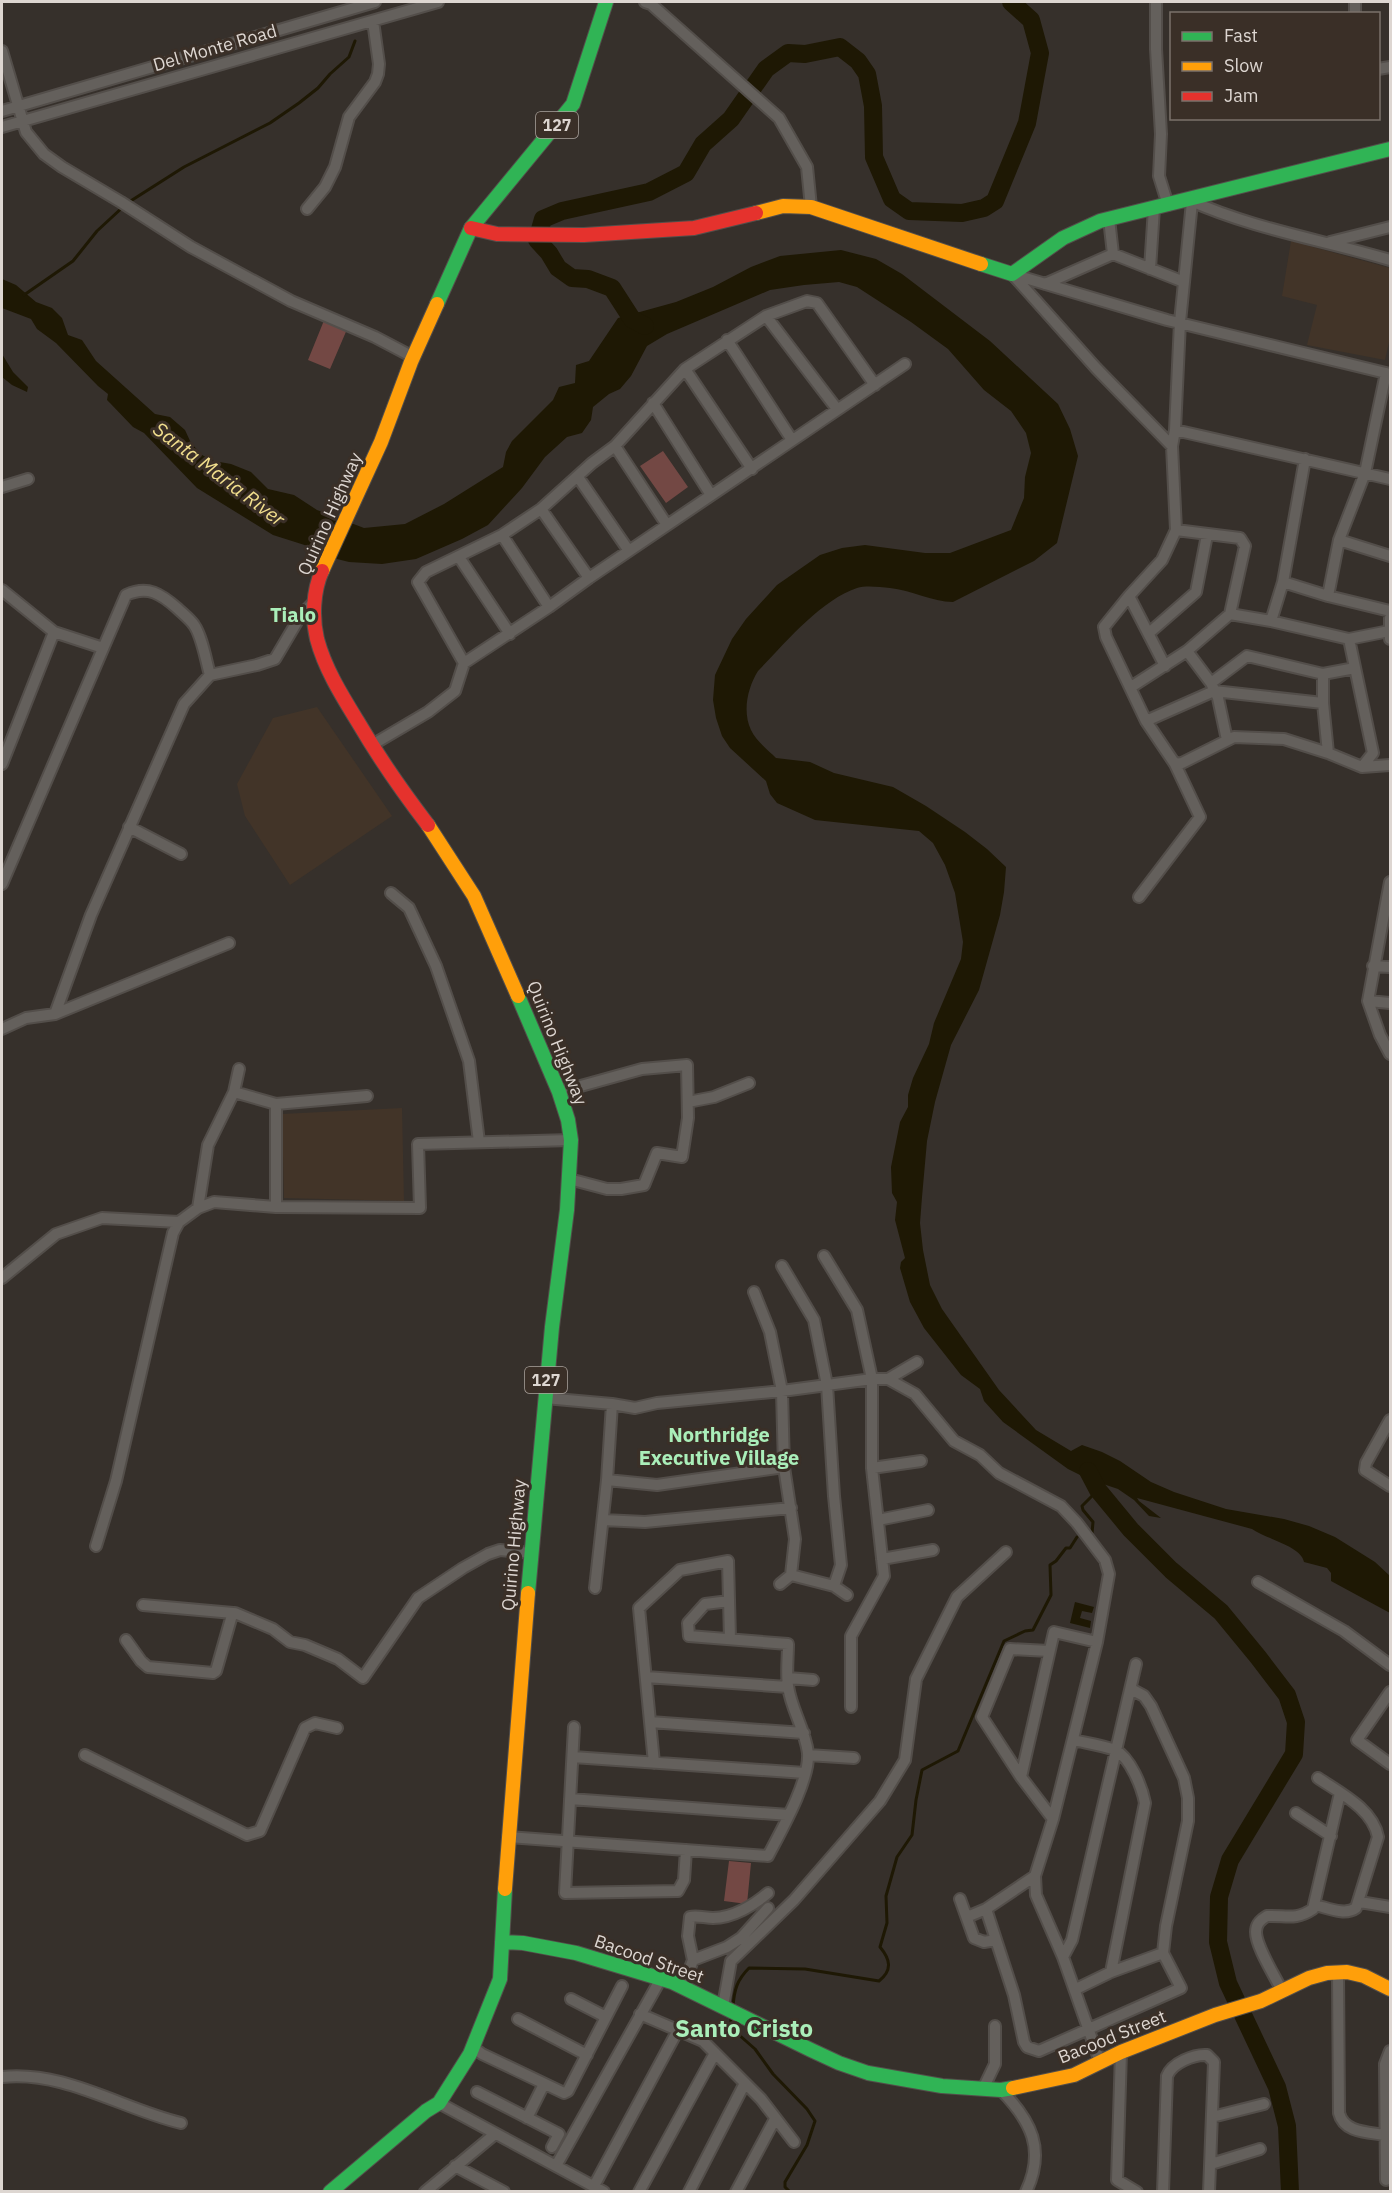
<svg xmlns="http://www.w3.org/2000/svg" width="1392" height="2193" viewBox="0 0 1392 2193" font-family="'IBM Plex Sans',sans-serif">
<rect width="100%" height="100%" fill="#36302b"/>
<path fill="#423428" d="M1291,241L1390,268V338L1385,360L1307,345L1317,305L1282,296Z
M317,707L392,816L290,885L245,816L237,784L273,718Z
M402,1108L404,1201L284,1198L282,1114Z"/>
<path fill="#734844" d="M325,318L348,327L330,369L308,360Z
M663,451L688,487L666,503L640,466Z
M729,1861L751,1863L747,1904L724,1901Z"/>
<path fill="#1e1804" d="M841,250L876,259L902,274L990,341L1058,404L1070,429L1078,456L1057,543L1034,561L953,602C932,602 911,590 890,588C880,587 866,585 857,588C821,600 785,643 758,671C748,687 742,711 751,730C756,741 768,750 776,758L810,762L834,773L893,787L926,806L965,832L987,849L1006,867L1004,892L1000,915L979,990L951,1045L935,1102L927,1141L922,1197L920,1223L923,1250L930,1285L942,1309L999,1390L1036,1430L1071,1451L1082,1445L1102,1452L1120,1461L1151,1482L1174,1492L1226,1509L1284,1519L1309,1526L1335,1537L1375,1562L1390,1576V1613L1331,1581V1573L1327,1568L1304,1562C1301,1546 1266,1539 1252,1529L1137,1498L1139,1501L1161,1518L1149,1516L1134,1500L1118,1489L1088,1479L1068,1469L1003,1422L984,1401L980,1389L961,1375L924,1328L910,1302L900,1268L901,1262L905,1258L895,1220L897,1202L892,1193L891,1167L900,1122L908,1107V1095L913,1078L929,1044L934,1023L961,959L963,942L955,893L945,865L933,843L919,831L815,820L777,803L770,794L766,781L730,748L722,736L716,718L713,700L715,675L732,639L746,619L777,585L820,555L842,548L865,545L925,553H950L1011,530L1024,498L1025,477L1031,453L1026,433L1011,411L984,390L948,349L911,322L857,287L839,282L804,285L770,290L667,334L647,346L631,376L620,389L609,394L593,407L591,420L582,433L567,437L545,457L522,488L488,525L462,539L416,559L382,564L349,562L325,556L314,548L273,535L197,488L144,433L133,427L110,403L107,400L108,394L98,386L56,343L37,329L31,319L2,308V279L16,285L36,302L52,308L62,318L68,335L82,340L96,361L155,414L170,417L185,430L191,443L202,455L214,461L231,464L251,472L268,489L294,495L317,510L364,528L405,524L444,504L503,467L506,452L512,441L553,400L559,387L575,383L576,365L589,361L618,318L676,302L713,287L751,267L780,256Z
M2,354L13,372L28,387L27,392L12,385L2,377Z
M1075,1602L1094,1607L1092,1613L1082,1611L1080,1618L1091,1621L1090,1628L1070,1623Z"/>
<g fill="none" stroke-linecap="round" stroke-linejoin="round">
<path stroke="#1e1804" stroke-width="3" d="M129,202L184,167L270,123L299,103L318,88L330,74L349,57L355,41
M24,295L73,261L97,231L124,206
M1092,1533L1093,1522L1083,1510L1082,1506L1098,1490
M733,2007C734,1990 737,1980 749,1968L805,1969L879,1981C893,1970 890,1959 880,1947L887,1923L886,1896L897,1857L912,1835L916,1800L922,1770L958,1751L1004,1641L1025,1631L1033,1630L1051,1595L1050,1565L1056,1561L1066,1548H1070L1077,1537
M731,2016V2022L738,2034L755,2049L773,2074L807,2109L815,2121L807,2145L785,2182V2187L790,2192"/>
<path stroke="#1e1804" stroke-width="18" d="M645,326L632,319L612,288L588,279L572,278L558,268L549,253L537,240L543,219L562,211L649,192L686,173L703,144L731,119L766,69L788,53L805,54L840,47L858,61L867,74L873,106L874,157L892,199L909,211L962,213L984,208L995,201L1027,123L1040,53L1031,20L1011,2
M1088,1471L1098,1490L1131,1530L1171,1570L1221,1612L1258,1657L1287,1695L1296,1722L1294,1754L1230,1860L1219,1897L1218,1942L1228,1983L1277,2087L1287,2126L1290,2192"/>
<defs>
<path id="street" d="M645,2L651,4L779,118L807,167L811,207
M1156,2V49L1161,134L1159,176L1168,205
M1355,14V2
M2,51L26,132L44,154L62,167L121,202L191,247L291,301L375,337L413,357
M1378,69L1390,67
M2,111L375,2
M2,127L438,2
M1189,200C1253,229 1323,240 1390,260
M1192,202L1180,322L1175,430L1172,446L1176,530L1162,560L1129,596L1104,627L1106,637L1146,721L1175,764L1182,763L1234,737L1284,739L1328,753L1362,767L1390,765
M307,209L325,187L335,167L349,117L375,82L378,74L379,64L373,21
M1109,219L1113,254
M1330,242L1390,227
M1150,269L1154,208
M1012,274L1167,320L1390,374
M1013,275L1096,368L1172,446
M1045,284L1113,254L1184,282
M766,316L837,409
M727,340L792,440
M685,369L752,469
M653,403L711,495
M1175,430L1390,479
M615,446L667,525
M578,477L629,551
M2,487L28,479
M541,509L589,578
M1176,530L1240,538L1245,546L1230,614
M502,535L549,607
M1339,540L1390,556
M459,557L510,634
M1283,582L1328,596L1390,611
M2,590L54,632
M1129,596L1165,666
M1328,596L1339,540L1365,473L1386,373
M1390,618V639
M1271,621L1283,582L1305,459
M1149,633L1196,592L1207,535
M1349,639L1389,631
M1187,651L1211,683L1218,698L1227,740
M464,663L418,582L426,572L502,535L541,509L592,463L615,446L685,369L766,316L807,301L817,303L875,385
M1323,674V703L1328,753
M1211,683L1247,656L1323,674L1355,668
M1131,687L1187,651L1230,614L1271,621L1349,639L1373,753L1362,767
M1146,721L1214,691L1323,703
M372,745L428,712L455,691L464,663L549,607L589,578L905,364
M2,764L54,632L103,648
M129,827L181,854
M1390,882L1368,1001L1380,1035L1390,1054
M2,884L126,595C148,585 161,594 177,608C182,613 190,619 194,625C202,636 206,661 210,675
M391,893L409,908L436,966L469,1061L479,1142
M1139,897L1200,817L1175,764
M229,943L55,1014L91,915L184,704L210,675L257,665L275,659L301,615L314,602
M1373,966L1390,967
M1368,1001L1390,1003
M2,1029L26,1018L55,1014
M239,1069L234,1092L276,1104V1207
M559,1092L642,1069L687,1065L688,1118L682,1157L657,1153L644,1185L621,1189H607L569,1179
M688,1102L714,1097L749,1083
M276,1104L367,1096
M198,1208L208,1145L234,1092
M824,1256L857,1310L872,1379V1468L884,1576L851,1636V1707
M782,1266L814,1320L827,1385L834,1496L841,1565L834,1586
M2,1278L56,1234L102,1218L179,1222
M754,1292L770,1332L782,1391L784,1467L795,1539L791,1575L780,1584
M888,1379L915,1394L954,1441L980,1455L999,1473L1061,1506L1077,1523L1105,1560L1109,1574L1097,1642L1053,1819L1035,1876L1036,1895L1063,1957L1100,2062
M545,1398L612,1404L635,1408L657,1403L782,1391L872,1379H888L917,1362
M1390,1420L1366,1463L1365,1470L1390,1486
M872,1468L921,1461
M607,1480L657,1485L784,1467
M603,1520L645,1522L791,1508
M878,1520L928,1510
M96,1546L116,1481L173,1233L179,1222L198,1208L214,1202L276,1207L420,1208L418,1144L571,1140
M882,1559L933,1550
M791,1575L834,1586L847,1595
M1258,1582L1344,1631L1390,1665
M595,1588L607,1480L612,1404
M143,1605L233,1613
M126,1640L141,1661L148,1667L213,1673L216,1671L232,1615L235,1613L273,1629L290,1642L305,1645L338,1659L363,1678L418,1598L463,1568L488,1554L500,1550L531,1553
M1049,1651L1010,1649L982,1717L1021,1777L1053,1819
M646,1677L788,1687
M788,1678L813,1680
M1390,1692L1357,1740L1390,1764
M650,1722L804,1733
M574,1727L565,1893L678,1891L684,1880L686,1850
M1073,1740C1086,1743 1102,1745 1115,1750C1130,1757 1142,1787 1145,1803L1111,1972
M85,1755L247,1835L260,1831L305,1728L315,1723L337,1728
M808,1755L854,1758
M573,1757L805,1773
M654,1763L639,1608L680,1570L728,1561L730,1639
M1021,1777L1054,1632L1097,1642
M570,1799L789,1815
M1296,1813L1331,1836
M508,1837L768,1856C781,1831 810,1780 808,1753C805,1729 791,1709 788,1686C786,1672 788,1658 788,1644L689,1636L688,1623L705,1604L729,1601
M960,1899L974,1938L984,1942L996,1940
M1360,1902L1390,1907
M1315,1905C1328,1908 1345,1916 1356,1908L1378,1837C1373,1809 1340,1793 1318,1778
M986,1909L1014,1995L1024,2042L1027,2047L1039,2051L1181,1988L1163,1953
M967,1917L986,1909L1035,1876
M1063,1957L1072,1940L1136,1664
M693,1960L727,1947L741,1938L768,1908
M1338,1973L1339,2113C1344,2133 1368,2132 1385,2135
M683,1987L693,1960L688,1936L690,1917C697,1915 705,1918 713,1918C733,1918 754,1905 768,1893
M1076,1989L1111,1972L1163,1953L1166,1926L1188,1821V1798L1184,1778L1151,1706L1144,1696L1131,1689
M1282,1991C1275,1976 1256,1947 1256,1932C1256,1924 1260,1920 1267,1916C1286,1915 1295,1921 1313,1909L1340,1793
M571,1999L606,2017
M723,2006L731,1961L794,1900L880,1801L905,1760L916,1679L957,1597L1006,1552
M640,2014L703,2041L761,2099L794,2142
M518,2019L587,2055
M474,2048L482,2054L564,2093L568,2091L622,1986
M1121,2052L1117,2180L1137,2192
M2,2077C64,2070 122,2109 181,2123
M983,2089L995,2064V2026
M1001,2090C1031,2121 1046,2149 1026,2192
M477,2092L559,2134L552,2147
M439,2103L604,2192
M1212,2117L1264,2104
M527,2118L544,2084
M557,2164L659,1982
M1211,2164L1260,2149
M455,2166L504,2192
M1386,2180L1385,2064L1390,2051
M594,2186L678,2030
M425,2192L495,2134
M639,2192L715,2053
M689,2192L745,2083
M736,2192L775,2119
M1163,2192L1167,2076C1172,2063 1194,2054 1207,2055L1214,2062L1209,2192"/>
<path id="fast" d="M981,264L1012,274L1063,238L1100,221L1390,149
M437,304L471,228L573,104L606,2
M518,996L559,1092L568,1120L571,1140L567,1210L552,1327L528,1593
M502,1942L523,1943L576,1953L672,1982L811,2050L839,2063L868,2073L942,2086L1001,2090L1013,2088
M330,2192L426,2111L439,2103L470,2054L500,1979L505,1889"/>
<path id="slow" d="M756,213L783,206L811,207L981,264
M322,571L381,442L411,362L437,304
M428,825L474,896L518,996
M505,1889L528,1593
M1013,2088L1074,2075L1121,2052L1215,2015L1261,2001L1309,1978L1327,1973L1347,1972L1364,1976L1390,1989"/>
<path id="jam" d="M471,228L497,234L584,235L694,228L756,213
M322,571C313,591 312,618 317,639C325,669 342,696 358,722C379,758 402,791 428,825"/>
</defs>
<use href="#street" stroke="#534e4a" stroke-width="14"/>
<use href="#fast" stroke="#534e4a" stroke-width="16"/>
<use href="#slow" stroke="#534e4a" stroke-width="16"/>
<use href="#jam" stroke="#534e4a" stroke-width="16"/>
<use href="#street" stroke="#64605c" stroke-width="10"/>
<use href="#fast" stroke="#30b455" stroke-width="14"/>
<use href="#slow" stroke="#ff9f0a" stroke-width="14"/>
<use href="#jam" stroke="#e5322d" stroke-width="14"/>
</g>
<g text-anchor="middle" stroke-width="6" stroke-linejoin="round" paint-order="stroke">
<g fill="#3a2f27" stroke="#aca49e" stroke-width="1.5">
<rect x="536" y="112" width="42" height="26" rx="4.5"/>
<rect x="525" y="1367" width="42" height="26" rx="4.5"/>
</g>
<g font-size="16" font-weight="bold" fill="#ddd6d1">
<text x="557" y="131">127</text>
<text x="546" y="1386">127</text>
</g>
<g font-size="18" fill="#ddd6d1" stroke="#3a2f27">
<text transform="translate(215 48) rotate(-16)" y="6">Del Monte Road</text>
<text transform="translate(330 514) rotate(-66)" y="6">Quirino Highway</text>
<text transform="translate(557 1043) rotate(68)" y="6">Quirino Highway</text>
<text transform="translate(514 1545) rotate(-85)" y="6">Quirino Highway</text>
<text transform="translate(649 1959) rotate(19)" y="6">Bacood Street</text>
<text transform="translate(1112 2037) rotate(-22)" y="6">Bacood Street</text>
</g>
<g font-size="20" font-style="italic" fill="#f1de8d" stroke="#3a2f27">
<text transform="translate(219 474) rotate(37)" y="7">Santa Maria River</text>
</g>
<g font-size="20" font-weight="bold" fill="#aaeeb9" stroke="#3a2f27">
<text x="293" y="622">Tialo</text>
<text x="719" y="1442">Northridge<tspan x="719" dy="23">Executive Village</tspan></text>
</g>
<g font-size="24" font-weight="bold" fill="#aaeeb9" stroke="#3a2f27">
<text x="744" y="2037">Santo Cristo</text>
</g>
</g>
<rect width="1392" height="2193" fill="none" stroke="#ddd6d1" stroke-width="6"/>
<rect x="1170" y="12" width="210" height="108" fill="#3a2f27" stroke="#7b726b" stroke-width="1.5"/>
<rect x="1182" y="32" width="30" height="9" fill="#30b455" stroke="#7b726b" stroke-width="1.5"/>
<text x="1224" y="42" font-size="18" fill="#ddd6d1">Fast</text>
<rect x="1182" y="62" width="30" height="9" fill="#ff9f0a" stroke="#7b726b" stroke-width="1.5"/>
<text x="1224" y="72" font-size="18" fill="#ddd6d1">Slow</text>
<rect x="1182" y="92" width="30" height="9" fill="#e5322d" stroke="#7b726b" stroke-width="1.5"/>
<text x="1224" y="102" font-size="18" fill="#ddd6d1">Jam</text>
</svg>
